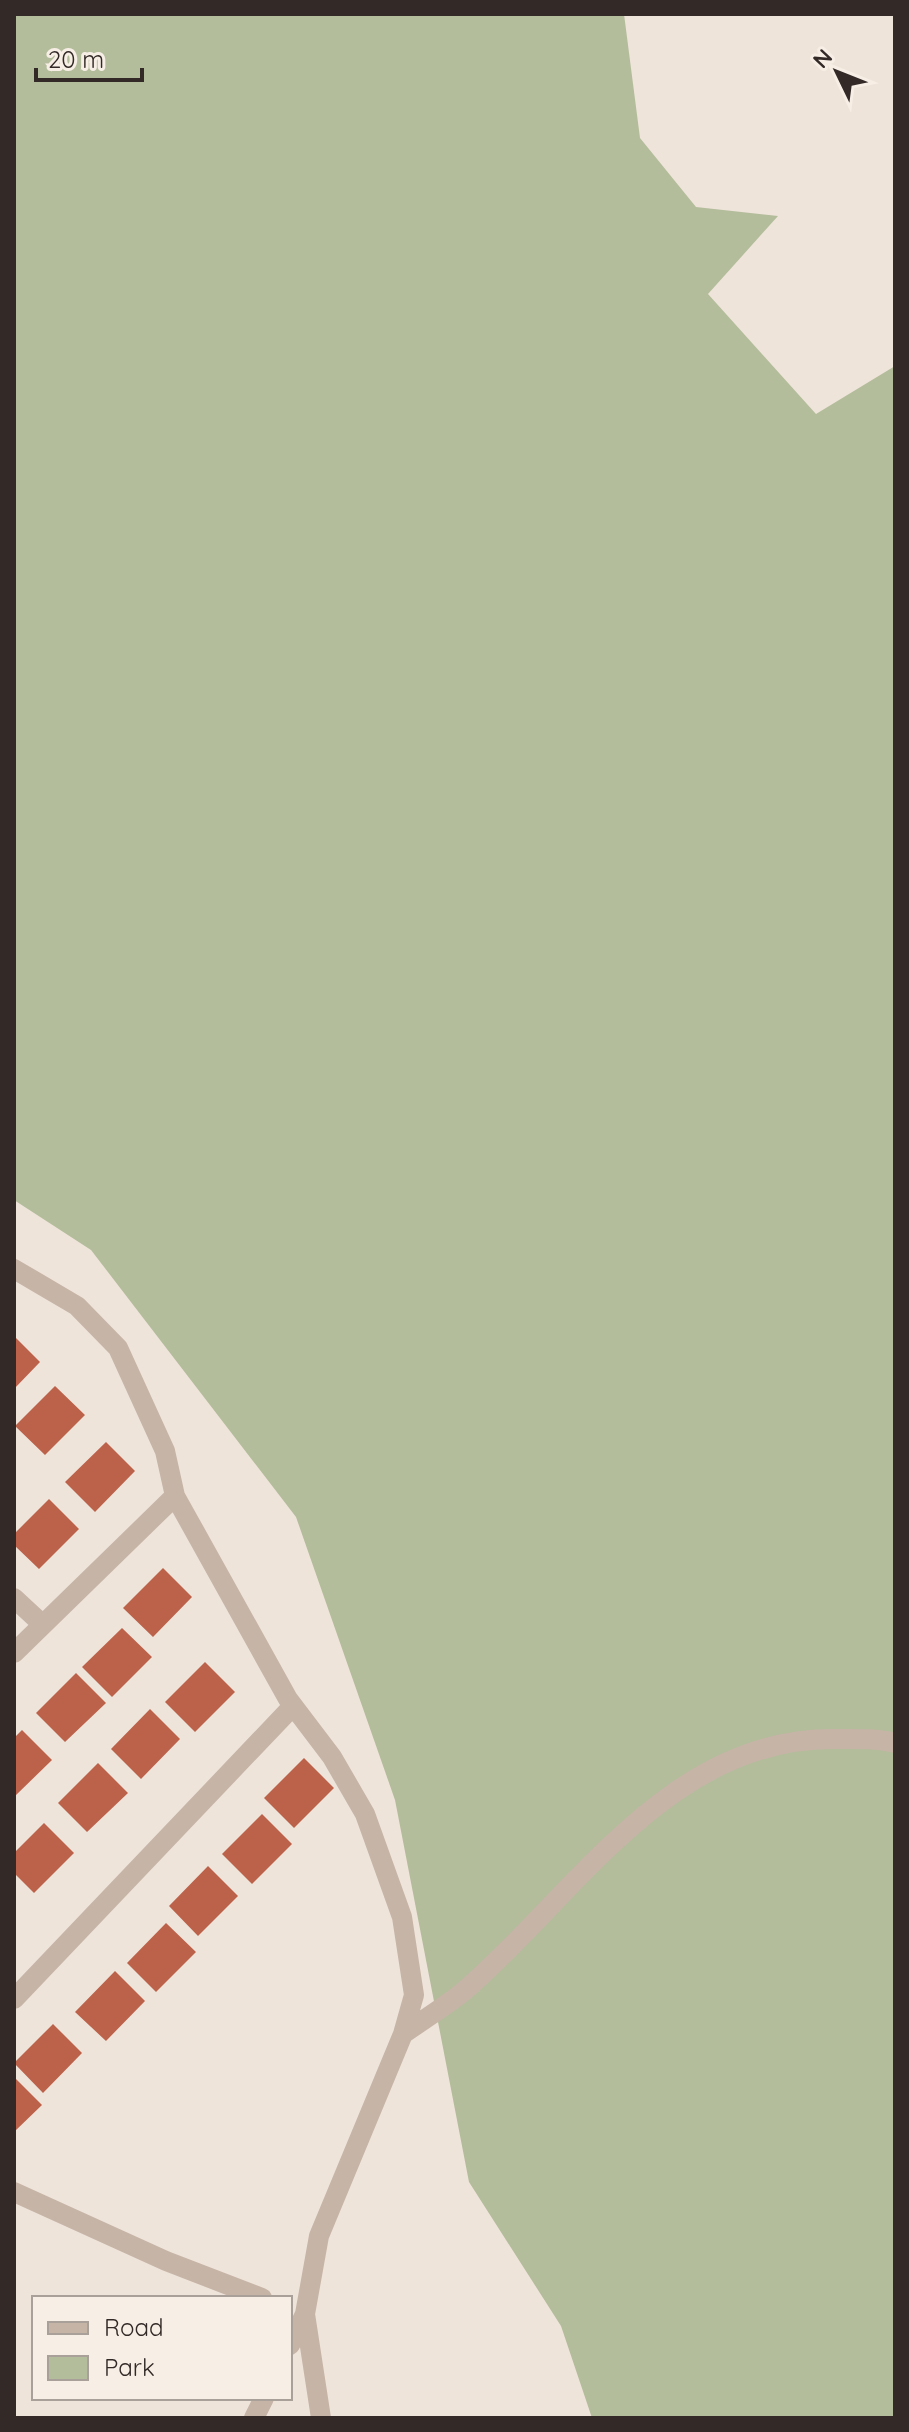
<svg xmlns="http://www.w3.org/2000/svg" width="909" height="2432" viewBox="0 0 909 2432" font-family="Quicksand,sans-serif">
<rect width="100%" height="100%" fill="#efe4da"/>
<path fill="#b3bd9b" d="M14,14H624L640,138L696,207L778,216L708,294L816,414L895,366V2418H592L561,2326L469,2182L395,1800L296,1517L91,1250L14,1200Z"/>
<path fill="#bc624b" d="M14,1336L40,1362L14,1389Z
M55,1386L85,1415L45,1455L15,1426Z
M106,1442L135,1471L95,1512L65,1482Z
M49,1499L79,1529L39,1569L14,1545V1534Z
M163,1568L192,1597L153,1637L123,1608Z
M122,1628L152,1657L112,1697L82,1667Z
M205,1662L235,1692L195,1732L165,1702Z
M76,1673L106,1703L65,1742L36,1713Z
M150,1709L180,1739L141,1779L111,1749Z
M22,1730L52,1760L14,1797V1738Z
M304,1758L334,1788L294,1828L264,1798Z
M98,1763L128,1793L87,1832L58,1803Z
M262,1814L292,1844L252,1884L222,1854Z
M44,1823L74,1853L34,1893L14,1873V1853Z
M208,1866L238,1896L198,1936L169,1906Z
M166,1923L196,1952L156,1992L127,1963Z
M115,1971L145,2001L106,2041L75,2012Z
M53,2024L82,2053L43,2093L14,2063Z
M14,2077L42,2105L14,2132Z"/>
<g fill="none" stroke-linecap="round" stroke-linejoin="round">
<path stroke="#c6b4a7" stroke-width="20" d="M14,1269L77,1306L118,1348L165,1451L175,1496L288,1699L332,1757L365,1814L402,1917L414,1995L403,2034L319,2236L305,2314L290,2345
M14,1598L41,1623
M14,1653L175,1496
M14,1999L293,1706
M403,2034C423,2020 444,2007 463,1992C575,1896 669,1737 835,1739C855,1739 875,1738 895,1743
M14,2192L166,2261L262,2298
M305,2314L321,2418
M254,2418L264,2398"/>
</g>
<rect width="909" height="2432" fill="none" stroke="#332a27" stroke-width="32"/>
<rect x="32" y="2296" width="260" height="104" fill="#f7eee6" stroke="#a9a09a" stroke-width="2"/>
<rect x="48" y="2322" width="40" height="12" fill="#c6b4a7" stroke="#a9a09a" stroke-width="2"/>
<text x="104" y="2336" font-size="24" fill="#332a27">Road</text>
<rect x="48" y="2356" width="40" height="24" fill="#b3bd9b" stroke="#a9a09a" stroke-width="2"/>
<text x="104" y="2376" font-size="24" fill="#332a27">Park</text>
<g transform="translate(837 72) rotate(313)" stroke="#f7eee6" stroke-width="6" paint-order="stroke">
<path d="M0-6L14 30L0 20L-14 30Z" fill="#332a27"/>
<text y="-12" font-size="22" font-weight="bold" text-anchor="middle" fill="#332a27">N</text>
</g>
<path d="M36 68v12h106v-12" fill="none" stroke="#332a27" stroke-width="4"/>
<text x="48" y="68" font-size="24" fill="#332a27" stroke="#f7eee6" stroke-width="6" paint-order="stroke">20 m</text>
</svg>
